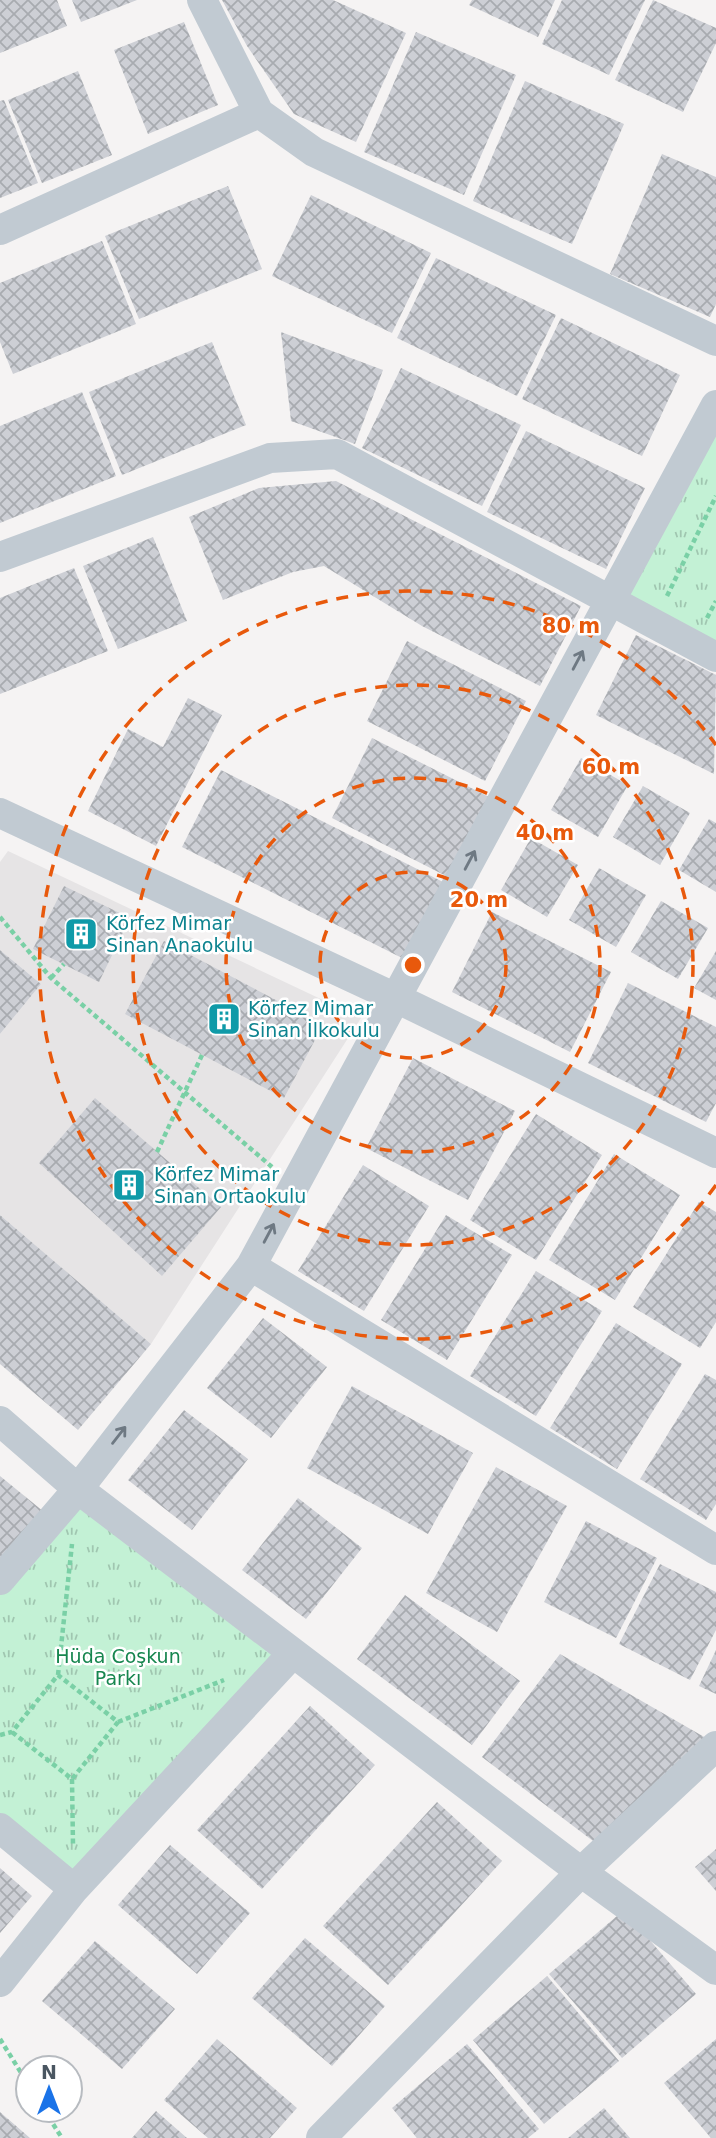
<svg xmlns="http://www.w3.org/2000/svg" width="716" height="2138" viewBox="0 0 716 2138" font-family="'DejaVu Sans',sans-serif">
<defs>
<pattern id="grass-tufts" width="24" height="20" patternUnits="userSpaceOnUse" patternTransform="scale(1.75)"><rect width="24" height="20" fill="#c3f1d5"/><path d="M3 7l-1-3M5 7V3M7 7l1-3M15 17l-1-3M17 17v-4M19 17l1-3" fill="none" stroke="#a0c6b0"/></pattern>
<pattern id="building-cross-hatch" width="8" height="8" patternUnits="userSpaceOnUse" patternTransform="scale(1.75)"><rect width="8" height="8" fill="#cdcfd5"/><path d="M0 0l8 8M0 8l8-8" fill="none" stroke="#a8abb0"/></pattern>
</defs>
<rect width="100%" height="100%" fill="#f5f3f3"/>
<path fill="#e6e4e5" d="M8,851L361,1018L151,1344L0,1215V1034L41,984L0,950V862Z"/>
<path fill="url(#grass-tufts)" d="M716,405V657L610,602Z
M78,1489L293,1653L74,1889L0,1828V1580Z"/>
<path fill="url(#building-cross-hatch)" d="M0,0H57L67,26L0,53Z
M72,0H137L81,22Z
M222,0H333L406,33L356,142L294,114L247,46Z
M472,0H555L538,37L469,5Z
M562,0H645L609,75L542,44Z
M653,0L716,28V43L683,112L615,80Z
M184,22L218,105L148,134L114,50Z
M416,32L516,75L464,195L364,152Z
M78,71L112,155L42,183L8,100Z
M525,81L624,124L572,244L473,201Z
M4,100L38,183L0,198V101Z
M662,154L716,177V304L710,317L610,274Z
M228,186L262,269L139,319L105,236Z
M311,195L431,253L392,333L272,276Z
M102,241L136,324L13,374L0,342V283Z
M436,258L556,315L517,396L397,338Z
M561,318L680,375L642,456L522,399Z
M281,332L383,370L355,444L291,421Z
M212,342L246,425L122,475L89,392Z
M401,368L521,425L482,506L362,448Z
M82,392L116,476L0,523V426Z
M526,431L645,488L606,569L487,512Z
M336,481L581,606L540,686L422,626L324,566L293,572L223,600L189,517L259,488Z
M153,537L187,621L118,649L83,566Z
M74,568L108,651L0,694V598Z
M636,635L716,675L714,774L596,715Z
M407,641L526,701L485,781L367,721Z
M188,698L222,715L156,846L88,811L128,729L163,747Z
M372,738L491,798L450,878L332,818Z
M581,758L628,785L598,837L551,810Z
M221,770L443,882L404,959L182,847Z
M643,786L690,813L660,865L613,837Z
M709,819L716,823V892L679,870Z
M531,838L578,865L547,917L501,890Z
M599,868L646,895L616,947L569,920Z
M64,886L130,918L99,982L33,949Z
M661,901L708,928L678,979L631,952Z
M492,912L611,972L570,1052L452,992Z
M164,941L323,1025L284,1098L125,1014Z
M0,950L41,984L0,1034Z
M716,951V1000L694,988Z
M628,983L716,1027V1103L706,1122L588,1063Z
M413,1058L515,1111L468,1200L366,1148Z
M95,1098L221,1207L162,1276L39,1163Z
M536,1114L602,1155L536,1260L470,1220Z
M614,1154L680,1195L615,1300L549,1260Z
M363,1165L429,1206L364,1311L298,1271Z
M699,1202L716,1212V1322L700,1348L633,1307Z
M0,1215L151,1344L78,1430L0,1364Z
M446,1215L512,1255L447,1360L381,1320Z
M536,1271L602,1311L536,1416L470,1376Z
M263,1318L327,1367L271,1438L207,1388Z
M616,1323L682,1364L617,1469L550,1428Z
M705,1374L716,1380V1504L706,1520L640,1479Z
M352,1386L473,1453L428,1534L307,1468Z
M184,1410L248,1459L192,1530L128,1480Z
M496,1467L567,1506L497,1632L426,1593Z
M0,1476L49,1516L0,1575Z
M298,1498L362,1548L306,1619L242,1570Z
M586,1521L657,1558L616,1638L544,1602Z
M660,1564L716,1592V1630L690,1680L619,1644Z
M405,1595L520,1681L472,1745L357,1659Z
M716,1650V1694L699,1686Z
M560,1654L706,1738L597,1844L482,1757Z
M310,1706L375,1765L262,1889L197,1830Z
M437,1802L502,1861L388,1985L323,1926Z
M170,1845L250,1913L197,1974L118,1905Z
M716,1849V1891L695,1867Z
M0,1868L32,1896L0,1933Z
M624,1910L696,1994L622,2058L549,1974Z
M305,1938L385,2006L332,2066L252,1998Z
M95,1941L175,2009L122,2069L42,2001Z
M547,1976L619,2061L544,2124L473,2040Z
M217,2039L297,2108L270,2138H208L164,2100Z
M716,2039V2138H711L664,2083Z
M467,2044L539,2129L528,2138H417L392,2108Z
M604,2108L630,2138H568Z
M156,2111L187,2138H132Z
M0,2112L30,2138H0Z"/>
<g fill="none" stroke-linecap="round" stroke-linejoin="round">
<path stroke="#7ad0a6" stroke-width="4.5" stroke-dasharray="5 3.5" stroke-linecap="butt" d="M667,596L716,496
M707,618L716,601
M0,917L51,978L272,1167
M51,978L64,964
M157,1152L202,1055
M58,1675L72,1544
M118,1722L224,1680
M0,1735L12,1732L58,1675L118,1722L72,1779L12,1732
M72,1779L73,1845
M0,2039L28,2084
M44,2110L62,2138"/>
<path stroke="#c1cad2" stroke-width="30" d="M202,0L259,113L314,152L716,341
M0,230L259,113
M0,557L270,458L337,454L716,657
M0,813L396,998L716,1153
M251,1266L716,1550
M0,1421L78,1489L581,1872L716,1970
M0,1580L78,1489L251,1266L716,405
M0,1828L74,1889
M0,1982L74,1889L293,1653
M321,2138L581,1872L716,1746"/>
</g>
<defs><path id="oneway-shaft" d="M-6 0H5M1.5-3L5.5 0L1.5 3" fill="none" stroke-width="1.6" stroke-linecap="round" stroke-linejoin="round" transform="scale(1.75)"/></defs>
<g stroke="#6e7983">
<use href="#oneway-shaft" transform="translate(578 660) rotate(-62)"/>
<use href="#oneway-shaft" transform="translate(470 860) rotate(-62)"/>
<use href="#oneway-shaft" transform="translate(269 1233) rotate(-62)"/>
<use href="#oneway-shaft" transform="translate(119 1435) rotate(-52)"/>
</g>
<g fill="none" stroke="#e8590c" stroke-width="3.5" stroke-dasharray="12 9">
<circle cx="413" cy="965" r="93"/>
<circle cx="413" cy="965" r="187"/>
<circle cx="413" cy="965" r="280"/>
<path d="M716 1185A374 374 0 1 1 716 745"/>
</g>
<defs>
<symbol id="building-square" viewBox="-11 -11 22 22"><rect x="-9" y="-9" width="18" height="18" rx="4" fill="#0f9aa8" stroke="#fff"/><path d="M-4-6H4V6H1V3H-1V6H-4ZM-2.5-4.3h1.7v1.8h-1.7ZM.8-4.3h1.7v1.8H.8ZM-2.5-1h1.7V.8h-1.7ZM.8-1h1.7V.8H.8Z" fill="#fff"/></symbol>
</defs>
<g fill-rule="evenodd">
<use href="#building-square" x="62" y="915" width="38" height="38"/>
<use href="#building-square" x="205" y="1000" width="38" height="38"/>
<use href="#building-square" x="110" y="1166" width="38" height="38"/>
</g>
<g text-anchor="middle" stroke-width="5" stroke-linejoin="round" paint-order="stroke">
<g font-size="19" fill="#0d838f" stroke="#fff" text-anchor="start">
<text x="106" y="930">Körfez Mimar<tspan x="106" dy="22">Sinan Anaokulu</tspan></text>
<text x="248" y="1015">Körfez Mimar<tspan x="248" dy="22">Sinan İlkokulu</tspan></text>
<text x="154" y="1181">Körfez Mimar<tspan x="154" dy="22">Sinan Ortaokulu</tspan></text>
</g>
<g font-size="19" fill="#17864f" stroke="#fff">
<text x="118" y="1663">Hüda Coşkun<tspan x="118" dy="22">Parkı</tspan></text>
</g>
</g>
<circle cx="413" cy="965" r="10" fill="#e8590c" stroke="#fff" stroke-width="3.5"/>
<g font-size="21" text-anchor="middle" font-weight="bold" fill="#e8590c" stroke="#fff" stroke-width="5" stroke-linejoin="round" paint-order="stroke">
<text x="571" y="633">80 m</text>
<text x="611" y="774">60 m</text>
<text x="545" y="840">40 m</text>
<text x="479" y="907">20 m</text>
</g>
<g transform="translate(49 2089)"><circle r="33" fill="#ffffff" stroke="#b7bbc0" stroke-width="2"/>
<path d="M0-5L12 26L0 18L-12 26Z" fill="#1a73e8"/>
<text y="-10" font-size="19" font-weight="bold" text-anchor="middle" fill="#4a5661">N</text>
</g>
</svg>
